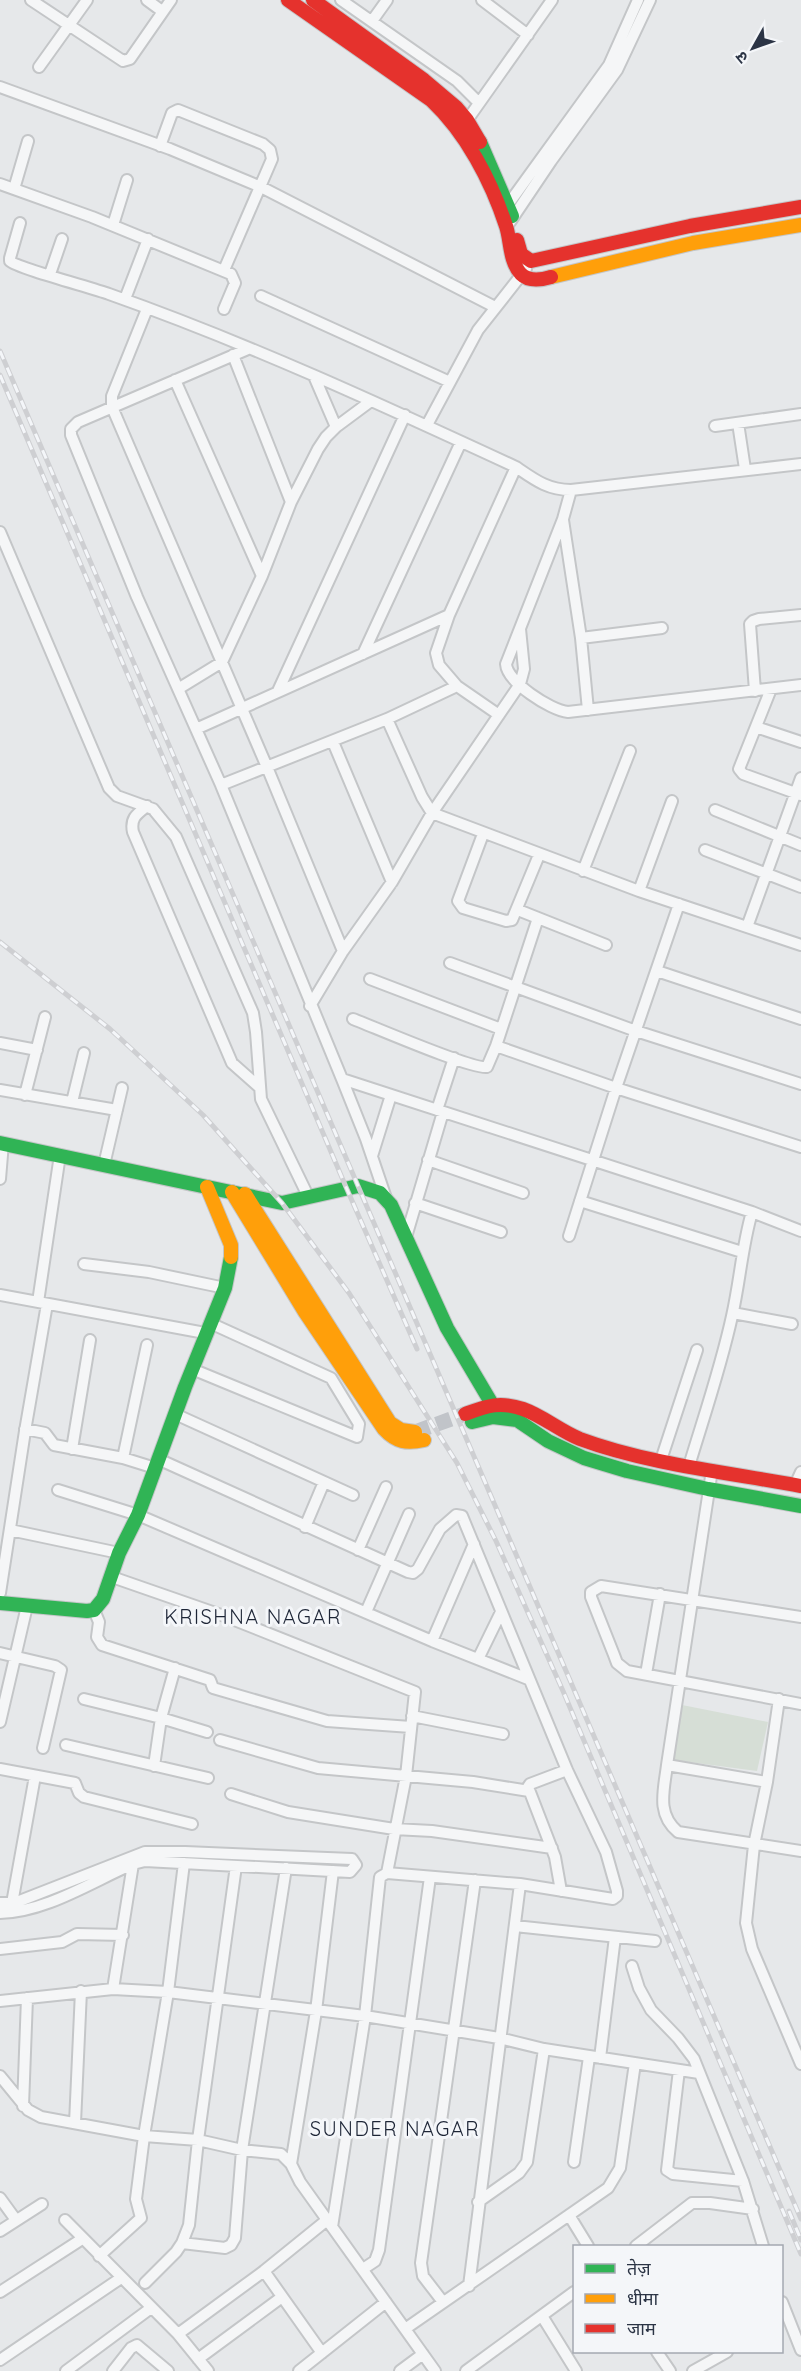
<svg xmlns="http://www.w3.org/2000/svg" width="801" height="2371" viewBox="0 0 801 2371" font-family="Quicksand,'Noto Sans Devanagari',sans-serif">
<rect width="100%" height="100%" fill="#e6e8ea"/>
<path fill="#d6ded6" d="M682,1705L768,1722L757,1771L674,1760Z"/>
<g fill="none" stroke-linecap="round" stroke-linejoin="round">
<path stroke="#c1c4c9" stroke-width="15" stroke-dasharray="15 8" stroke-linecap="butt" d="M415,1432L465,1414"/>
<defs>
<path id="street" d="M31,0L123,61L130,59L171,0
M147,0L162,11
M341,0L457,81L479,103
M482,0L528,35
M372,21L387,0
M39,67L87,0
M0,87L170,149L261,187L495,307
M463,126L552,0
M160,146L172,113L178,110L263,144L270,150L272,159L224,270
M0,184L92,217L231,274L235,283L224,309
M14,189L28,141
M504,210L609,65L638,0
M510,222L551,161L617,70L650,0
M20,223L10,258V261C17,268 93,288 109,294C248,343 382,405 516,467C535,480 548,490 571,490L801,464
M113,225L127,180
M50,274L62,239
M261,296L450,382
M125,299L148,239
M147,309L112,396V407L267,767L343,951
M248,349L78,422L71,429V435L137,597L221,785L342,1079L366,1139L386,1198
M233,355L291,502
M314,376L336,427
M175,380L262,576
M738,423L745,469
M427,425L478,330L526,269
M715,426L801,414
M571,490L563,519L506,664C507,682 550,710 568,712L801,685
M563,520L581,638L588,710
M0,532L109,788L117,796L153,809L176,837L253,1013L256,1032L261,1099L308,1196
M581,638L662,628
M363,654L461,442
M178,689L222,662L262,576L291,502L318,449L326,437L336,427L371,401
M771,689L739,769L743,774L801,795
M278,691L405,415
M755,691L750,624L753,621L759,619L801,615
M499,715L457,686L439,665L436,653L449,615L516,467
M387,719L422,797L432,813L639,891L801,945
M756,727L801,742
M196,729L449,615
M333,742L392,882
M221,785L387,719L457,686
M147,806C137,814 130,818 133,832L232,1063L258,1086
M715,810L801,845
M483,834L458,901L463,908L506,921L512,920L539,855
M705,850L801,887
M583,871L630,751
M639,891L672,801
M518,910L606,945
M747,927L801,778
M450,963L636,1031L801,1084
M657,971L801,1019
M370,979L501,1029
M310,1006L343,951L392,882L432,813L520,684L524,669L520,629
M353,1019C374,1027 473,1070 487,1067L496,1046L538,918
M0,1043L37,1050
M496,1046L616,1088L801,1147
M342,1079L752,1212L801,1231
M0,1090L117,1110
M25,1095L45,1017
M72,1102L84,1053
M437,1110L454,1058
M372,1156L391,1095
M428,1160L523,1193
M104,1165L122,1088
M0,1179L3,1143
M580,1201L742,1252
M415,1203L501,1232
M569,1236L616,1088L679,904
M406,1237L443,1112
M84,1264L149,1272L225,1288
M0,1295L205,1333
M38,1302L60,1155
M733,1313L792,1324
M192,1369L357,1437L359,1424L331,1378L210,1323
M175,1414L353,1495
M25,1429L45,1433L54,1445L123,1458L155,1468
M72,1449L90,1340
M123,1458L147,1345
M158,1459L408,1572L413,1573L418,1569L440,1529L456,1515L462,1516L567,1770L606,1852L617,1891V1896L613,1899L520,1884L387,1873L380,1877L365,2016L332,2227
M661,1460L697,1350
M689,1466C704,1416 721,1367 732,1316C740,1281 742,1246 752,1212
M712,1470L667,1765C664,1790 656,1814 678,1832L801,1851
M795,1485L801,1472
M58,1490L138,1515L432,1641L528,1679
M305,1527L324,1482
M10,1530L119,1553
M358,1550L386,1487
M112,1577L227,1617L415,1692L406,1776L387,1873
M0,1593L25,1431L47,1304
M94,1610L99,1622L97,1637L102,1645L210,1680L213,1688L327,1721L411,1727
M366,1612L409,1514
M801,1617L601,1586L591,1592V1597L614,1655L617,1663L627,1671L801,1704
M432,1641L474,1544
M0,1653L55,1666L61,1670L43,1748
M478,1659L501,1612
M646,1674L660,1594
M84,1699L161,1718L207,1732
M779,1699L767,1782L754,1845L746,1923L752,1949L801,2064
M412,1716L503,1734
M0,1722L27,1606
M220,1740L318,1768L473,1782L529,1791
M66,1745L208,1778
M667,1765L767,1782
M154,1766L161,1718L175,1668
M0,1769L75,1783L79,1793L84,1797L192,1824
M231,1794L288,1812L394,1829L432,1831L552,1848
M561,1891L555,1857L528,1787L530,1784L567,1770
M0,1903L17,1902L145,1852H185L352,1859L356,1865L350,1872L145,1861L133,1864C91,1882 46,1912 0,1913
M11,1909L35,1776
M515,1926L655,1941
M0,1949L62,1942L77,1934L123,1935
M632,1966L639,1988L651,2010L678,2038L694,2059L743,2181L763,2246
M113,1989L133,1864
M0,2001L113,1989L168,1992L365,2016L499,2038L544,2049L699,2073
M600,2058L615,1937
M679,2070L667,2170L673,2174L743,2181
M0,2076L28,2110L41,2117L144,2136L198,2140L242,2150L281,2154L291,2164L300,2182L435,2371
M23,2106L27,1998
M75,2123L81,1991
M574,2162L589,2057
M291,2164L316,2011L333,1871
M0,2198L16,2220
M478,2202L519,2173L527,2162L544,2049
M569,2215L588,2246
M65,2220L178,2334L208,2371
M0,2231L42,2204
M182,2243L225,2248L231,2245L235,2238L242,2150L286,1868
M636,2246L692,2203H710L753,2209
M99,2256L141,2218L136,2199L144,2136L168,1992L184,1863
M363,2269L375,2261L379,2250L430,1877
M264,2271L322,2353
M145,2283L176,2252L182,2243L189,2225L198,2140L236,1866
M469,2286L520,1884
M0,2292L82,2239
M443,2302L423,2276L421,2263L475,1880
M782,2302L801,2350
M542,2316L576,2371
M405,2329L608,2188L620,2168L635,2063
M178,2334L264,2271L327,2220
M657,2352L670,2371
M198,2359L282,2297
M0,2360L121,2278
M66,2371L151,2308
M113,2371L131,2348L137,2345L168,2371
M299,2371L386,2302
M400,2371L423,2354
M466,2371L574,2292
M693,2371L727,2352"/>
<path id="fast" d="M480,142L512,216
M0,1143L282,1203L358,1186L380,1193L391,1205L447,1328L492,1404
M472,1422L493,1417L517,1420L548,1441L584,1458L627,1471L708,1489L801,1506
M0,1603L87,1611L94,1610L103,1599L119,1553L138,1515L185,1387L225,1288L231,1257"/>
<path id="slow" d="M551,277L693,243L801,225
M207,1187L231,1245V1257
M232,1192L305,1312L384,1429C396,1442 407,1444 424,1440
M245,1194L390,1423L401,1430L415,1432"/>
<path id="jam" d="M288,0L431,100C466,133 491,180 506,226C511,241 509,261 521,274C529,282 541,280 551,277
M313,0L424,80L456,107L467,120L480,142
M517,240L521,254L531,261L690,226L801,207
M465,1414C487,1406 499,1401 523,1409C543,1416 560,1431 580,1439C647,1464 731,1473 801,1486"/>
</defs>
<use href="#street" stroke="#c4c6c8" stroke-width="14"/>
<use href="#fast" stroke="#c4c6c8" stroke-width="16"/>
<use href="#slow" stroke="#c4c6c8" stroke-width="16"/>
<use href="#jam" stroke="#c4c6c8" stroke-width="16"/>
<use href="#street" stroke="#f5f6f7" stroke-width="10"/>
<use href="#fast" stroke="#30b455" stroke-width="14"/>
<use href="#slow" stroke="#ff9f0a" stroke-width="14"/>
<use href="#jam" stroke="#e5322d" stroke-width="14"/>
<defs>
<path id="rail" d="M0,351L801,2219
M0,375L346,1187L417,1349
M0,942L110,1029L203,1115L282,1203L349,1293L457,1463L496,1541L563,1691L801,2254
M789,2211L801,2240"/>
</defs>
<use href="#rail" stroke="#cecfd2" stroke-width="5"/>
<use href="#rail" stroke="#f4f6f9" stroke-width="3" stroke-dasharray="9" stroke-linecap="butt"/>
</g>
<g text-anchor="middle" stroke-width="6" stroke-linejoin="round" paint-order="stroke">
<g font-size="20" letter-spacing="1.5" fill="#1d2536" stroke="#f4f6f9">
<text x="253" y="1624">KRISHNA NAGAR</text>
<text x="395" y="2136">SUNDER NAGAR</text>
</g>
</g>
<rect x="573" y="2245" width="210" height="108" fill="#f4f6f9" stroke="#a4a8b1" stroke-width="1.5"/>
<rect x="585" y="2264" width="30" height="9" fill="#30b455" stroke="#a4a8b1" stroke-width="1.5"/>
<text x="627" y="2275" font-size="18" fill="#2b3445">तेज़</text>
<rect x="585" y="2294" width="30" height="9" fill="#ff9f0a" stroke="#a4a8b1" stroke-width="1.5"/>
<text x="627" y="2305" font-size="18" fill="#2b3445">धीमा</text>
<rect x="585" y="2324" width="30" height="9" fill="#e5322d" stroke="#a4a8b1" stroke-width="1.5"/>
<text x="627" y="2335" font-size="18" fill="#2b3445">जाम</text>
<g transform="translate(753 48) rotate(230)" stroke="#f4f6f9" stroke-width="4.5" paint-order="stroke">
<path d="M0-4.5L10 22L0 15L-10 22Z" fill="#2b3445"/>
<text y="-9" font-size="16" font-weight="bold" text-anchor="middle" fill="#2b3445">उ</text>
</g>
</svg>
